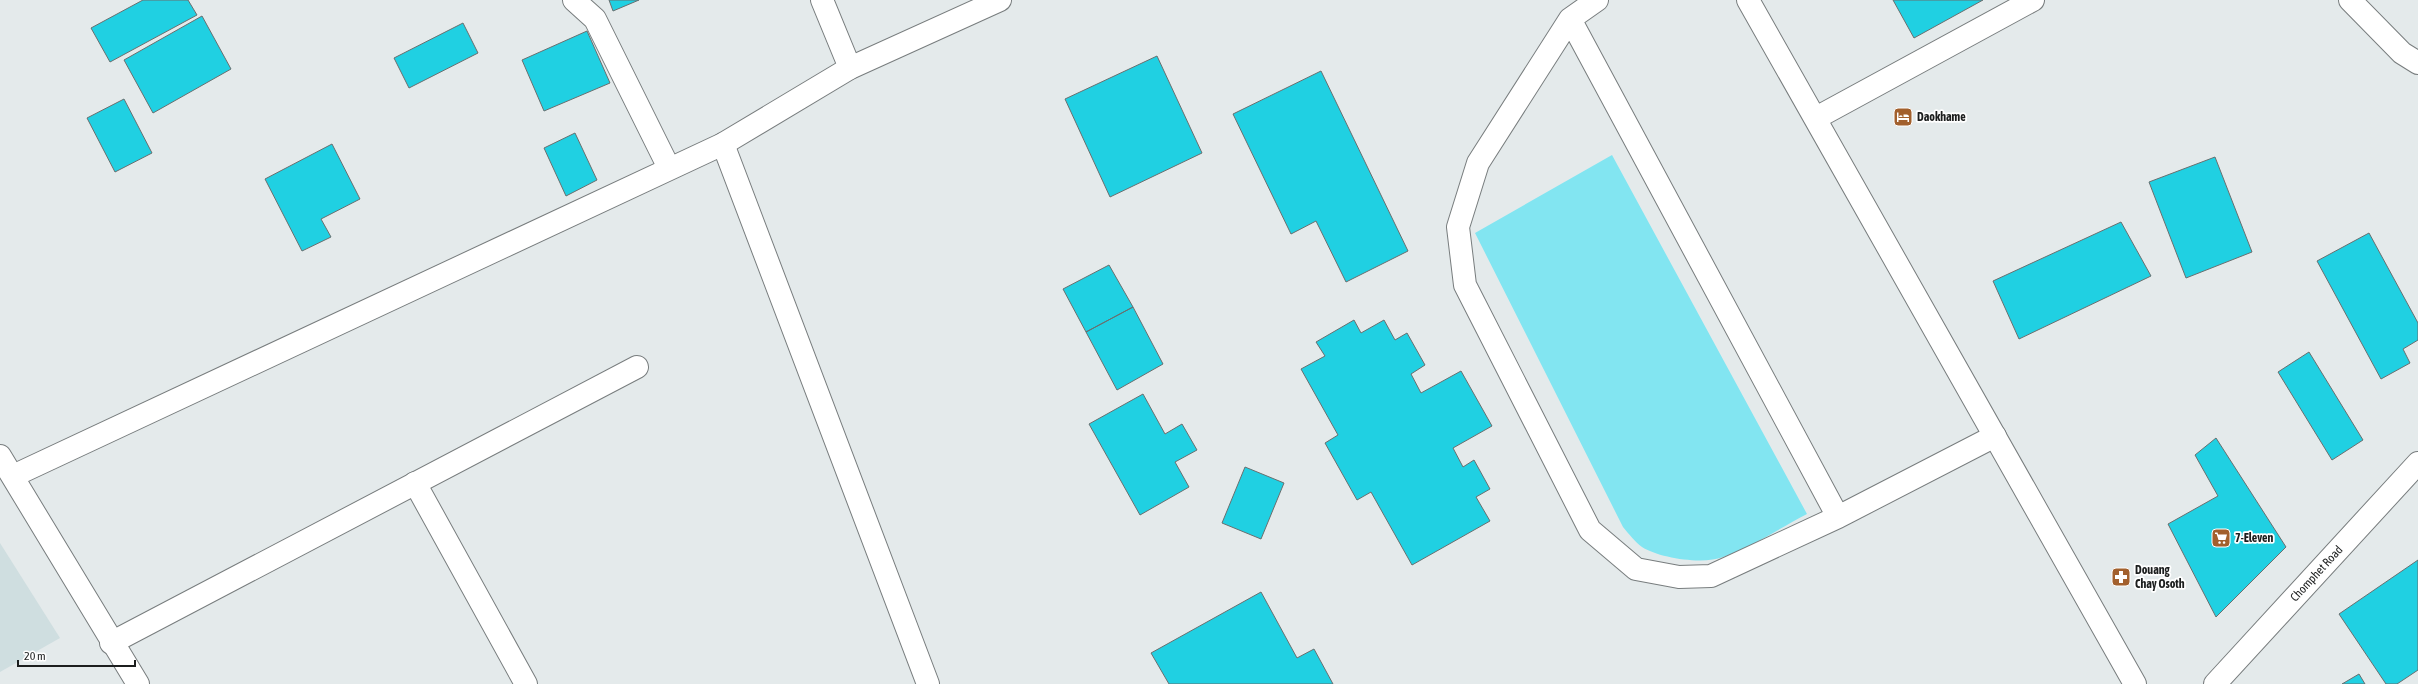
<svg xmlns="http://www.w3.org/2000/svg" width="2418" height="684" viewBox="0 0 2418 684" font-family="'Asap Condensed',sans-serif">
<rect width="100%" height="100%" fill="#e4eaeb"/>
<path fill="#cfdee0" d="M0,543L60,638L0,672Z"/>
<path fill="#82e5f1" d="M1612,155L1807,514C1780,528 1752,547 1723,557C1703,565 1659,558 1642,547C1635,542 1629,534 1623,527L1475,233Z"/>
<path fill="#20d0e2" stroke="#696f6f" d="M143,0H188L197,15L110,62L91,28Z
M609,0H639L613,11Z
M1893,0H1983L1914,38Z
M202,16L231,69L153,113L124,60Z
M463,23L478,53L409,88L394,58Z
M587,31L610,83L544,111L522,60Z
M1157,56L1202,153L1110,197L1065,99Z
M1321,71L1408,251L1346,282L1316,221L1291,234L1233,114Z
M124,99L152,153L115,172L87,118Z
M575,133L597,180L566,196L544,148Z
M332,144L360,199L321,219L331,237L302,251L265,179Z
M2215,157L2252,252L2186,278L2149,182Z
M2121,222L2151,276L2019,339L1993,281Z
M2369,233L2418,323V340L2403,349L2410,363L2381,379L2317,261Z
M1109,265L1133,307L1086,332L1063,289Z
M1133,307L1163,364L1117,390L1086,332Z
M1354,320L1361,333L1384,320L1395,340L1407,333L1425,365L1411,374L1421,393L1461,371L1492,426L1453,448L1463,467L1474,460L1490,489L1476,497L1490,521L1412,565L1371,492L1357,500L1325,443L1338,435L1301,369L1325,356L1316,342Z
M2309,352L2363,440L2332,460L2278,372Z
M1143,394L1165,434L1182,424L1197,450L1175,462L1189,487L1140,515L1089,424Z
M2216,438L2286,547L2216,617L2168,524L2218,496L2195,455Z
M1245,467L1284,483L1261,539L1222,523Z
M2418,560V670L2397,684H2386L2339,614Z
M1261,592L1297,658L1314,649L1333,684H1169L1151,653Z
M2359,674L2365,684H2342Z"/>
<g fill="none" stroke-linecap="round" stroke-linejoin="round">
<defs>
<path id="service" d="M574,0L595,19L669,168
M1597,0L1570,19L1478,163L1458,227L1465,285L1590,530L1636,569L1679,577L1711,576L1838,517L1995,436
M1570,19L1838,517
M1816,118L2033,0"/>
<g id="minor">
<path d="M822,0L850,68"/>
<path d="M2350,0L2402,53L2418,63"/>
<path d="M723,144L928,684"/>
<path d="M0,456L138,684"/>
<path d="M13,476L723,144L850,68L1000,0"/>
<path d="M415,483L526,684"/>
<path d="M111,643L637,367"/>
<path id="s1" d="M2215,684L2418,463"/>
</g>
<path id="tertiary" d="M1748,0L2135,684"/>
</defs>
<use href="#service" stroke="#787d7e" stroke-width="24"/>
<use href="#minor" stroke="#787d7e" stroke-width="24"/>
<use href="#tertiary" stroke="#787d7e" stroke-width="24"/>
<use href="#service" stroke="#fff" stroke-width="22"/>
<use href="#minor" stroke="#fff" stroke-width="22"/>
<use href="#tertiary" stroke="#fff" stroke-width="22"/>
</g>
<defs>
<symbol id="hotel-square" viewBox="-11 -11 22 22"><rect x="-9" y="-9" width="18" height="18" rx="4" fill="#a2602d" stroke="#fff"/><path d="M-6-4.5h1.5V1H6V5H4.5V3h-9V5H-6ZM-4 0a1.8 1.8 0 1 1 3.6 0ZM.5 0V-2.5h3Q6-2.5 6 0Z" fill="#fff"/></symbol>
<symbol id="supermarket-square" viewBox="-11 -11 22 22"><rect x="-9" y="-9" width="18" height="18" rx="4" fill="#a2602d" stroke="#fff"/><path d="M-6-5.5h2.5l.6 2H6L4.5 2H-2.5L-4.4-4H-6ZM-1.5 3.2a1.3 1.3 0 1 0 .1 0ZM3 3.2a1.3 1.3 0 1 0 .1 0Z" fill="#fff"/></symbol>
<symbol id="pharmacy-square" viewBox="-11 -11 22 22"><rect x="-9" y="-9" width="18" height="18" rx="4" fill="#a2602d" stroke="#fff"/><path d="M-2-6h4v4h4v4h-4v4h-4v-4h-4v-4h4Z" fill="#fff"/></symbol>
</defs>
<g fill-rule="evenodd">
<use href="#hotel-square" x="1892" y="106" width="22" height="22"/>
<use href="#supermarket-square" x="2210" y="527" width="22" height="22"/>
<use href="#pharmacy-square" x="2110" y="566" width="22" height="22"/>
</g>
<g text-anchor="middle" stroke-width="3.5" stroke-linejoin="round" paint-order="stroke">
<g font-size="12" font-weight="bold" fill="#1c1e1e" stroke="#fff" text-anchor="start">
<text x="1917" y="121">Daokhame</text>
<text x="2235" y="542">7-Eleven</text>
<text x="2135" y="574">Douang<tspan x="2135" dy="14">Chay Osoth</tspan></text>
</g>
<g font-size="12" fill="#1c1e1e" stroke="#fff">
<text dy="4" stroke="none"><textPath href="#s1" startOffset="150">Chomphet Road</textPath></text>
</g>
</g>
<path d="M18 660v6h117v-6" fill="none" stroke="#1c1e1e" stroke-width="2"/>
<text x="24" y="660" font-size="12" fill="#1c1e1e" stroke="#ffffff" stroke-width="3" paint-order="stroke">20 m</text>
</svg>
